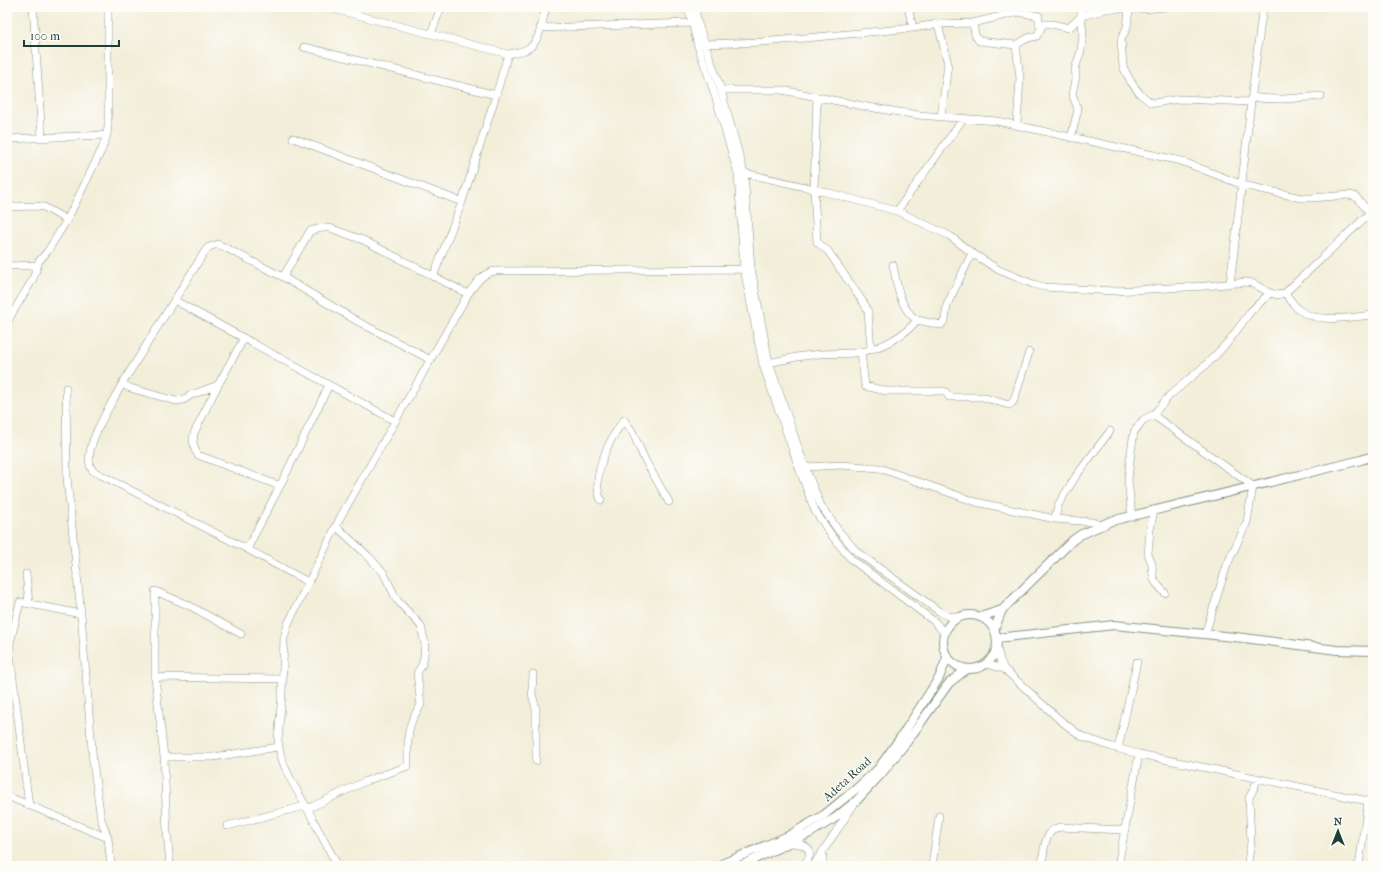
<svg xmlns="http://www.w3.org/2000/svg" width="1380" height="873" viewBox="0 0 1380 873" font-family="'IM FELL French Canon',serif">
<rect width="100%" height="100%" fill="#fdfcf7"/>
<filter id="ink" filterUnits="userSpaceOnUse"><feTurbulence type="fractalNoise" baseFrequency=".025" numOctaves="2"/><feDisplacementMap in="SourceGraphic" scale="8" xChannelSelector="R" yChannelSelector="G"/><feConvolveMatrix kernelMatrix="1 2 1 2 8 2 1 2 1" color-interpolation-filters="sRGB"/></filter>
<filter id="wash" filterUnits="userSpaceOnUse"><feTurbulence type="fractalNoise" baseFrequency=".012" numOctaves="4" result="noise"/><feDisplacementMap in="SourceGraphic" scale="16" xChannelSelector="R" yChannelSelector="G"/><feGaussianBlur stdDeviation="0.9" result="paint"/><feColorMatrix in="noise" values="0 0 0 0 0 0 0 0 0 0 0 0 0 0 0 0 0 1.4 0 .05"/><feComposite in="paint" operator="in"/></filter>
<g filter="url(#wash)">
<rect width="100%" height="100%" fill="#f2eed9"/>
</g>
<g filter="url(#ink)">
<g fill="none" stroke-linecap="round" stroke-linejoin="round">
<defs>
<path id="minor" d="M33,7L42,138
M63,7H84
M326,7L508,54C514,53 523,52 529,48C541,40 542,20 546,7
M688,7L698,46L714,92L738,174L744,269L763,365L799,468L815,511L832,536L851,559L935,622L944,633
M695,7L697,21L721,90L744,173L751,268L769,363L805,467L821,506L838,530L857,552L940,612L948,616L960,617
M908,7L913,28
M1129,9L1127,27L1121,40L1123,67L1131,82L1140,94L1150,102L1154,103L1179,99L1251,102
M973,23L1018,12L1039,16V24H1043
M938,24L948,64L941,117
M540,28L691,23
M431,34L441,7
M704,44L762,42L913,28L938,24L973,23L975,35L979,41L1016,45L1028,38L1037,36L1043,24H1052L1069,28L1081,16L1100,11L1104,9H1144L1166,7
M1016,45L1020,78L1017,125
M304,47L496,95
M721,90H782L868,107L918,115L997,121L1181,161L1243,185L1301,198H1311L1349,195L1354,196L1357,198L1370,213
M817,97L814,189L817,242L828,251L865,305L868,312L871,349
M1251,97C1275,101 1298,98 1321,96
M293,138L462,202
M1071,138L1078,109L1072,94L1076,76L1075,69L1081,51L1083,33L1081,16V7
M7,139L107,135
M744,173L814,189L897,211L950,236L972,253L999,270L1033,284L1044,287L1114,291L1206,286L1246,282L1252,283L1270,293
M7,207L35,206L44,207L67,220
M897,211L963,119
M893,265C897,284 899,308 917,320
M7,266L37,265
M283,277L310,231L322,228H330L363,240L468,294
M433,277L462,202L496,95L508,54
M1230,283C1242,191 1250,99 1263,7
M1285,293L1373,210
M174,300L395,421
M7,322L33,279L39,261L47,252L67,220L102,149L107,135L108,126V7
M244,338L218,385L194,433L193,442L195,450L198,455L280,486
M861,352L865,386L886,391H943L946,392L949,397H982L1009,405L1012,403L1014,400L1029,352
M769,363C783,360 797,356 812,355C828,352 845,355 861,352C881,348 905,336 917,320L941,325L945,320L947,305L972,253
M122,384L205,251L209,247L218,244L283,277L357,321L431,360
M218,385L191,395L183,400L176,401L130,388L122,384C113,402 78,453 93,471L247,549L308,582
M66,388L67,478L81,614L93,762L101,819L108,838L111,866
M1153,415L1253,486L1247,522L1227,565L1205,634
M805,467L841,465L879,468L976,502L1055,519L1092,522L1103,526
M601,500C590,476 610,438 624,420L632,431L645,460L669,502
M1154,510L1150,530L1148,554L1152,564L1153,577L1156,583L1165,593
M1132,517L1128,480L1131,452L1134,432L1143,420L1153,415L1170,395L1208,363L1229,341L1251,311L1270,293L1278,295L1285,293C1289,298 1294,306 1299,310C1317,324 1352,317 1373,315
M1055,519L1058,505L1076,476L1110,431
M247,549L280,486L329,385
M26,574L29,603
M997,648L1000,660L1004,669
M987,664L1004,669L1060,720L1081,736L1112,747L1139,754L1373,802
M533,674L532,694L536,709V761
M155,677L283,679
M1118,749L1137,662
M164,757H213L279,747
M7,796L108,838
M29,806L10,655V643L20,602L81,614
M307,809L366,781L408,766C408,739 405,727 421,705L417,673L422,665L424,656L425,644L421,626L397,600L383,572L368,556L336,526
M227,826L305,806
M791,843C798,843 813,846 809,857C808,860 805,863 803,866
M1248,861L1251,842L1249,798L1255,786L1257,778
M170,866L167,832L164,757L155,677V591L190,606L241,634
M338,866C327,847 317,827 307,808C295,787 280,765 278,740L282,693L284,638L288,624L341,516L468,294C476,284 482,273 495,271L744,269
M813,866L855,803
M823,866V852
M932,866L939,816
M1042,866C1044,852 1043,832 1059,827L1124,830
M1118,866L1139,754
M1359,866L1368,801"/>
<path id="major" d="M943 642a27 27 0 1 1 54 0a27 27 0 1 1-54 0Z
M980,617L1002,610
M994,630L1002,610L1073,540L1080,535L1111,521L1361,460L1373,456
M997,638L1114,625L1244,638L1337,650L1373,651
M717,866L788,836L824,815L856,789L878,769L903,734L939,678L947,658
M740,866L808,834L835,818L857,800L882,773L909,739L949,683L967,669"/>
</defs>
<use href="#minor" stroke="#889686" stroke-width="8"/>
<use href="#major" stroke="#889686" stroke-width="10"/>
<use href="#minor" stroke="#fff" stroke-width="7"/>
<use href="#major" stroke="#fff" stroke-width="8"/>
</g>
</g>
<g text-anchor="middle" stroke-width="3" stroke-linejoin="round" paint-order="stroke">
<g font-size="12" fill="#1f3d34" stroke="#fdfcf7">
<text transform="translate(847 779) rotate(-42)" y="4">Adeta Road</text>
</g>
</g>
<rect width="1380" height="873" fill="none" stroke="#fdfcf7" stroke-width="24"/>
<g transform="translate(1338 831)" stroke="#fdfcf7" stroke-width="3" paint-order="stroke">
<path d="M0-3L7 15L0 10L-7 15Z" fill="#1f3d34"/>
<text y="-6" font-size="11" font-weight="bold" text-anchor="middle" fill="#1f3d34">N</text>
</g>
<path d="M24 40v6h95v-6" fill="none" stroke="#1f3d34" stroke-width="2"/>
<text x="30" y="40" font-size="12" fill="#1f3d34" stroke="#fdfcf7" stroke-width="3" paint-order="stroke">100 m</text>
</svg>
